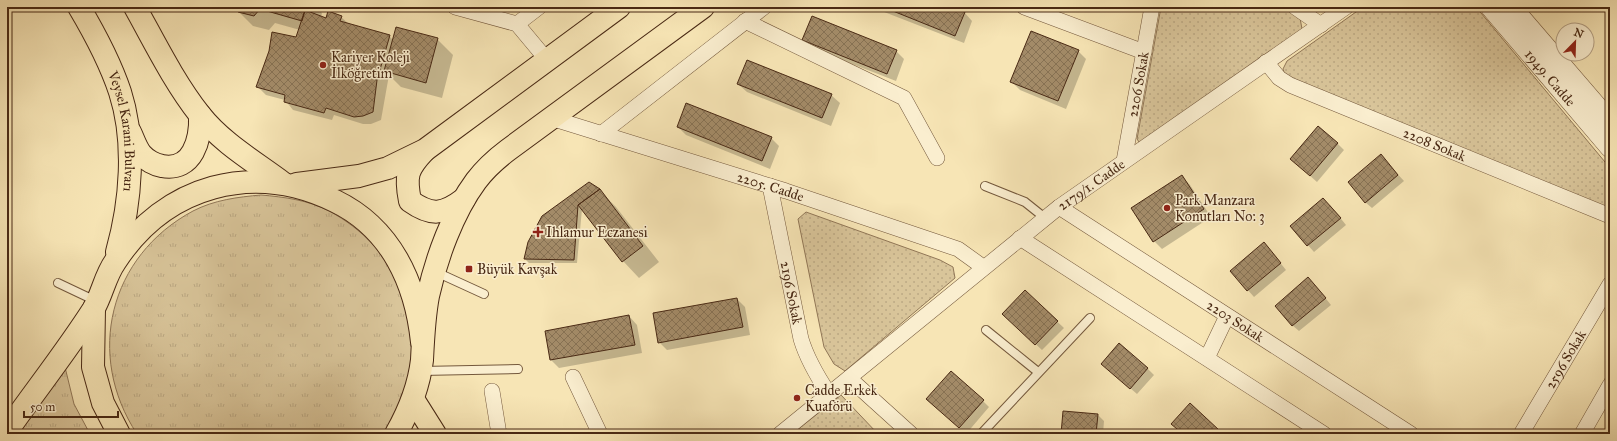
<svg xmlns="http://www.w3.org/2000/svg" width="1617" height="441" viewBox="0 0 1617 441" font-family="'IM FELL Great Primer',serif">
<defs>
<pattern id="grass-tufts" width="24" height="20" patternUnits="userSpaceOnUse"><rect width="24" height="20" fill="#d9c59a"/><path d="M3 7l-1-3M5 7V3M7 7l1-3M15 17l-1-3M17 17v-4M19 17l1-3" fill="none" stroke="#bca984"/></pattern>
<pattern id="park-dots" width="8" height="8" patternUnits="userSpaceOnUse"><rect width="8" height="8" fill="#d9c59a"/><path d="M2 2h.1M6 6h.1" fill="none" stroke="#bca984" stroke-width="1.8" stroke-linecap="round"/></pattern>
<pattern id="building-cross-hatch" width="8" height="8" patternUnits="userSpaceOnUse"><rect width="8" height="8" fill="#a38b68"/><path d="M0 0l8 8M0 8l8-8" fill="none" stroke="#877254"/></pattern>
</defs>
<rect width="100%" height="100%" fill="#f7e5b5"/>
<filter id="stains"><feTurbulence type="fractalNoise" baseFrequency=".005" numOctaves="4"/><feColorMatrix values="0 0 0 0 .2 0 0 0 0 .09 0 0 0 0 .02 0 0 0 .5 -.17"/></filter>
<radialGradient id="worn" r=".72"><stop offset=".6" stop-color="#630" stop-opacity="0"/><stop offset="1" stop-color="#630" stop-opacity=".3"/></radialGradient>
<path fill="url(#grass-tufts)" stroke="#917757" d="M261,195C284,197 308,200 329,211C397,247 426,319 407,393C403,407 393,421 386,434H137C85,355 109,256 193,211C214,200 238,197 261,195Z
M64,363L74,404L90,434H19Z"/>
<path fill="url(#park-dots)" stroke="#917757" d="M1161,7H1284L1300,18L1302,29L1142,141L1139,142L1137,139Z
M1363,7H1476L1610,168V212L1285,75L1283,69L1287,61Z
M806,212L940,260L953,267L955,278L845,371L834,364L824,347L798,219Z
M841,395L878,434H792Z"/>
<path fill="#0003" d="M232,7H316L322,13L321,17L326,19L341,17L350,25L389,36L393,40L437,39L453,55L442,98L401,87L389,75L381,120L371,124H363L334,115L332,120L293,110L285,100L266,95L257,86L297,38L300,30L275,23L269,30L253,26L238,11Z
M877,7H951L964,12L972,21L964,43L879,10Z
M803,40L896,51L904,59L896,81L811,48Z
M1078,51L1086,59L1066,109L1020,90L1012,82Z
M738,84L831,95L840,103L831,126L747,92Z
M678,127L771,138L779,146L770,169L686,135Z
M1337,143L1344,150L1317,182L1291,159Z
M1381,156L1404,181L1372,208L1365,202Z
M1182,176L1190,185L1211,217L1162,249L1154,241Z
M599,190L616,207L659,262L639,278L623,261L582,209L577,263H529L525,259L542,217Z
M1330,205L1346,225L1314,252L1291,226Z
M1270,250L1286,270L1254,297L1231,271Z
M1315,285L1331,305L1299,331L1292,325Z
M1025,291L1064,328L1042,350L1010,320Z
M737,299L745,307L750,335L667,350L659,342Z
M629,316L637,325L642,353L559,368L551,360Z
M1147,368L1154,375L1137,394L1109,370Z
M983,401L989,407L966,434L934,405Z
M1098,415L1104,421L1103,434H1062Z
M1219,430L1222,434H1183Z"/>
<path fill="url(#building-cross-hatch)" stroke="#492914" d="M239,7H306L302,21L260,9L254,16L238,12Z
M883,7H953L965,12L955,36Z
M305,10L326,18L328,11L342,16L340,21L390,35L377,80L373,112L363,116L354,117L326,108L324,113L284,102L285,95L256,87L269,51L272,32L296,37Z
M812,16L897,50L887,74L802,40Z
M396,27L438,38L426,83L384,71Z
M1031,31L1079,50L1058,101L1010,82Z
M747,60L832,94L822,118L737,84Z
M686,103L772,137L762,161L677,127Z
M1318,126L1338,143L1310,176L1290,159Z
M1381,154L1398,175L1365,203L1348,182Z
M1182,175L1204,209L1153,242L1131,208Z
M589,182L600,189L578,205L574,260L524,259L528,242L542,216Z
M600,189L643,246L622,262L578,205Z
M1323,198L1341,218L1307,246L1290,226Z
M1264,242L1281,263L1247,291L1230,271Z
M1308,277L1326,298L1292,326L1275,306Z
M1025,290L1058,321L1035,345L1002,314Z
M737,298L743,327L658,343L653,313Z
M629,315L635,345L550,360L545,331Z
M1119,343L1148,368L1130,389L1101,364Z
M951,371L984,400L959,428L926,399Z
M1190,403L1219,430L1215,434H1183L1171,424Z
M1063,411L1098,414L1096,434H1061Z"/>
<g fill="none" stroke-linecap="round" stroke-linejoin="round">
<defs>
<path id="service" d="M985,186L1025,202L1045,218
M436,272L484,294
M58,283L96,301
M986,330L1038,372
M421,371L518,369
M981,434L1090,318"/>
<g id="minor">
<path d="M455,7L517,24L547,60"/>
<path d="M1024,7L1144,52"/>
<path d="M1295,7L1321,25"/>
<path d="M745,21L904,98L937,158"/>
<path d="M517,24L539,7"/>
<path id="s1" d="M1266,62L1279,78L1290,85L1610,216"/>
<path id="s2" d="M551,118L786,191L958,249L983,267"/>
<path d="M601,134L764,7"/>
<path id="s3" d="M1124,161L1152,7"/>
<path id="s4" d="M770,186L801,339C807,359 817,376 829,394"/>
<path id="s5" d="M1059,207L1411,434"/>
<path d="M1020,238L1324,434"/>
<path d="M1207,358L1227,316"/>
<path d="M573,377L600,434"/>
<path d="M849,378L911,434"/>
<path d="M492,391L499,434"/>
<path id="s6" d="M780,434L1059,207L1346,7"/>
<path id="s7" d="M1521,434L1610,284"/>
<path d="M1582,434L1610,385"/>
</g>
<g id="tertiary">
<path id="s8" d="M1490,7L1610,148"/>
<path d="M1512,7L1610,121"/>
</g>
<g id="primary">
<path id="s9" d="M79,7C95,34 110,62 120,92C136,142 131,202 117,252"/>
<path d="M135,7C155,43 174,82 200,115C222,143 255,162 283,183"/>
<path d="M130,132C133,138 136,148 141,154C146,160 155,165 162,166C193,172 201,139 200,115"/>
<path d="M424,151C407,169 405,176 410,201C431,216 443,215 464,199"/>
<path d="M297,184L359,176L388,168L425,150L619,7"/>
<path d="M94,309L93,367L103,403L119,434"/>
<path d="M413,399L435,434"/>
<path d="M7,431C35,391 66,352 93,310C102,295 105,276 115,262C165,185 253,161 335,201C391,228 416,283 422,342"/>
<path d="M396,434C409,411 419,386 422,360C423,339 424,317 428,296C436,259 453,212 476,181C485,169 496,159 508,150L703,7"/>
</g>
</defs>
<use href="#service" stroke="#74583c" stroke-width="10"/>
<use href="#minor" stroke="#74583c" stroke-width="16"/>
<use href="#tertiary" stroke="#74583c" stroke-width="20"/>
<use href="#primary" stroke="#492914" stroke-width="24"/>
<use href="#service" stroke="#faeecf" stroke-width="8"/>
<use href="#minor" stroke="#faeecf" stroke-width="15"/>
<use href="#tertiary" stroke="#faeecf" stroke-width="19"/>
<use href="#primary" stroke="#f7e5b5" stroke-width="22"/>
</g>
<g fill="#8f2418" stroke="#faeecf" stroke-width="1.5">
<circle cx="323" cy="65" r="4"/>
<circle cx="1167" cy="208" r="4"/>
<path d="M536 226h4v4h4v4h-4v4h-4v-4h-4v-4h4z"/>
<rect x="465" y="265" width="8" height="8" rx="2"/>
<circle cx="797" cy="398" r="4"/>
</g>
<g text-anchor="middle" stroke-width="3" stroke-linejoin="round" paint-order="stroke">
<g font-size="14" fill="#492914" stroke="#faeecf" text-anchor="start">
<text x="331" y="62">Kariyer Koleji<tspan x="331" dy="16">İlköğretim</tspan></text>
<text x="1175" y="205">Park Manzara<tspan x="1175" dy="16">Konutları No: 3</tspan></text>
<text x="546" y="237">Ihlamur Eczanesi</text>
<text x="477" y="274">Büyük Kavşak</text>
<text x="805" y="395">Cadde Erkek<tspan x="805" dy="16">Kuaförü</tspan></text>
</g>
<g font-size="14" fill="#492914" stroke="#faeecf">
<text dy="5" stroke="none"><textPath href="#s8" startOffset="93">1949. Cadde</textPath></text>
<text dy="5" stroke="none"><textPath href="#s3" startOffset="78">2206 Sokak</textPath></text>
<text dy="5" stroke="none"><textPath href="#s9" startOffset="134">Veysel Karani Bulvarı</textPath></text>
<text dy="5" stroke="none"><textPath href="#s1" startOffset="190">2208 Sokak</textPath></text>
<text dy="5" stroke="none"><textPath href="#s6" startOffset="399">2179/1. Cadde</textPath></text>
<text dy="5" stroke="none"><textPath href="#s2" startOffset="230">2205. Cadde</textPath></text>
<text dy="5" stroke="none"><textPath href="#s4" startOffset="109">2196 Sokak</textPath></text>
<text dy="5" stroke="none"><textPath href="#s5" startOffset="210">2203 Sokak</textPath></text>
<text dy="5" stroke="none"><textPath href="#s7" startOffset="87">2596 Sokak</textPath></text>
</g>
</g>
<rect width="1617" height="441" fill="none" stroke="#f7e5b5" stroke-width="24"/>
<rect x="8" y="8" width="1601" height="425" fill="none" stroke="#492914" stroke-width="2"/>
<rect x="12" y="12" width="1593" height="417" fill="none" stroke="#492914"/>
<g transform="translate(1575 42) rotate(23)"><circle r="19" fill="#faeecf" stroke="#b39f84"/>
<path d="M0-3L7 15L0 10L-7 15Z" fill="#8f2418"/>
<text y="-6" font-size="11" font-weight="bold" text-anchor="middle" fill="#492914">N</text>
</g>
<path d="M24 411v6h94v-6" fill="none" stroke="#492914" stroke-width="2"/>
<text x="30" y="411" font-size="12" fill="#492914" stroke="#faeecf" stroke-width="3" paint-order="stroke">50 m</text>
<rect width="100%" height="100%" filter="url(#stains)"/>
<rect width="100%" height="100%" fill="url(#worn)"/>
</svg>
